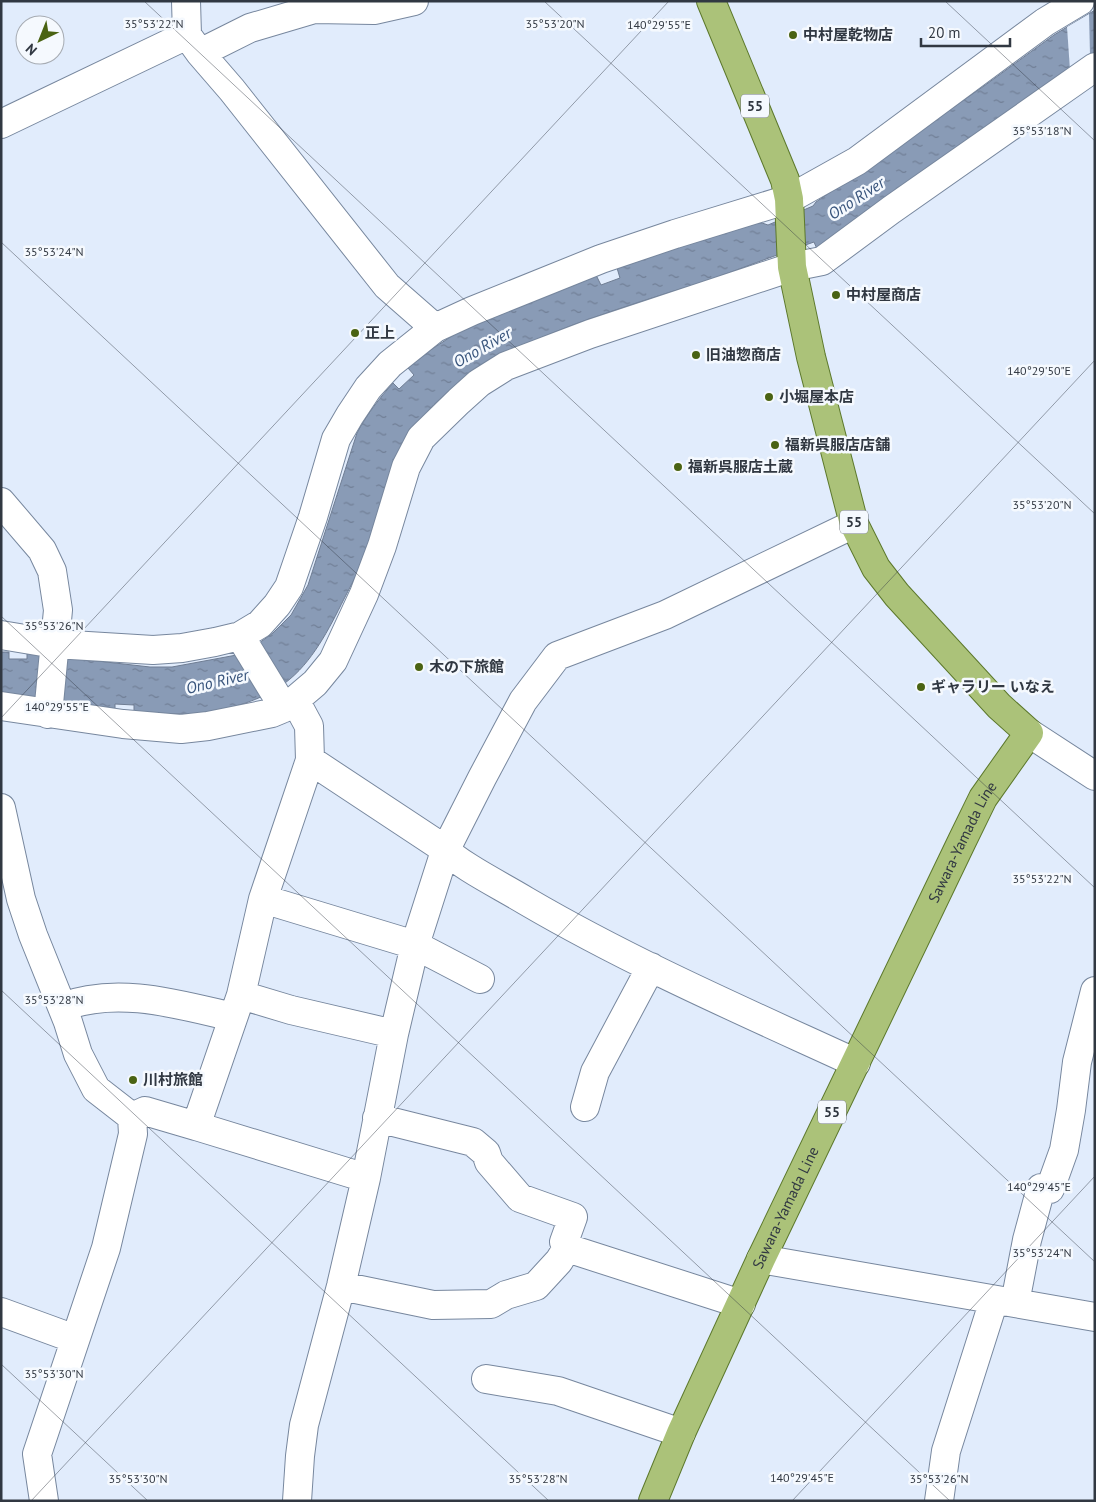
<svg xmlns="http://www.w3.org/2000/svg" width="1096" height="1502" viewBox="0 0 1096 1502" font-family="'PT Sans','Noto Sans JP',sans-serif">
<defs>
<pattern id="water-ripples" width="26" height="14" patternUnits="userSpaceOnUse" patternTransform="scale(1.25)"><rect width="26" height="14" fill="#899bb6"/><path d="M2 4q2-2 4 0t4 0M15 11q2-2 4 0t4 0" fill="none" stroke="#717f96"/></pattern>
</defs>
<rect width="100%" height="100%" fill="#e1ecfc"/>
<path fill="url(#water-ripples)" stroke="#6f7d93" d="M1095,10V52L817,249L814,242C775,255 738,270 700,283C660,295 620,308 581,322C530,341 480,362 440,399C406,429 395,467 381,508C374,527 368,548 360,567C355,578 349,589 344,599C329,629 312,663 285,683C260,701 231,709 201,713C179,715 156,713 134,712V705L115,704V709L1,693V652H9V659H27V653L150,667H172L242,654L255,646L273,633L291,615L308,585L357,433C367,414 379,399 393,383L399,389L414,375L408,368L432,349L455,334L495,315L596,275L601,285L620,278L617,268L747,223H762L768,225L813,206L816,202L984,86L1054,35Z"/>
<path fill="#e1ecfc" d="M1089,14L1090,55L1070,70L1067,27Z"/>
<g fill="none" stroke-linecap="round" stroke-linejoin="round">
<defs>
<path id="minor" d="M186,1L187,35L200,53L232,90L387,286L435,328
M200,53L250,28L314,9L374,10L414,1
M1,124L187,35
M1,502L42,550L52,571L58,610L48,714
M1,635L55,644L153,650L182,648L215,642L240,636L260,624L277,605L289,587L313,517L336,439L350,415L368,388L390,364L435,328L472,311L601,259L675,234L789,199L857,161L1045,22L1080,1
M240,636L284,708
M295,700L309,726L310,760L440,846C464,868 498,884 526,901C632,963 745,1012 856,1063
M1,706L123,724L181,729L208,726L272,713L284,708L295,700L315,683L333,661L364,594L382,546L406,467L421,438L459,401L479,383L506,366L590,334L792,267L822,261L891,210L1095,67
M1029,733L1095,776
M1,808L21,899L33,935L68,1022L78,1054L96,1089L132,1117
M263,899L415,945L480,979
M241,995L291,1010L394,1034
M62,1007C117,986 177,1004 233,1017
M585,1107L595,1072L651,967
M377,1118L473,1142L486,1153L489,1162L520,1198L573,1217L564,1242L567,1248
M196,1126L366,1178
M761,1259L1095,1317
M341,1286L433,1305L491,1304L506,1295L536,1286L559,1261L567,1248L741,1304
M1015,1303L1027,1240L1041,1188L1050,1189L1064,1150L1071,1110L1077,1062L1095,991
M1,1312L75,1339
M486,1379L558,1391L681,1433
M44,1501L37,1454L106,1248L133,1134L132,1117L145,1111L196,1126L241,995L263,899L310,760
M297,1501L300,1456L304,1425L341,1286L366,1178L394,1034L415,945L445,851L482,778L523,701L557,656L665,615L854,524
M939,1501L946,1451L994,1300"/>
<g id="major">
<path id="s1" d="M653,1501L681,1433L761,1259L962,841L983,798L1029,733L999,706L897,595L876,568L854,524L811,357L792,267L789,199L785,180L711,1"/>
</g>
</defs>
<use href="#minor" stroke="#77879e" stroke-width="30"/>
<use href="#major" stroke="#5c782c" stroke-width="30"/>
<use href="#minor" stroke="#fff" stroke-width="28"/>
<use href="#major" stroke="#abc279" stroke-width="28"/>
</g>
<path fill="none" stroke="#313842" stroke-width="1" stroke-opacity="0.45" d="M144,1L1095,888M544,1L1095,514M945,1L1095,141M1,242L1095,1262M1,616L950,1501M1,718L669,1M1,990L549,1501M1,1364L148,1501M31,1501L1095,360M792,1501L1095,1176"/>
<g fill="#4a6313" stroke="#f5f9fe" stroke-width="2">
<circle cx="793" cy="35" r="5"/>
<circle cx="836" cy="295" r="5"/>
<circle cx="355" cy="333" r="5"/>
<circle cx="696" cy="355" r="5"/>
<circle cx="769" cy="397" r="5"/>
<circle cx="775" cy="445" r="5"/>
<circle cx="678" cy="467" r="5"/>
<circle cx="419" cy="667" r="5"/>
<circle cx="921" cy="687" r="5"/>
<circle cx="133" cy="1080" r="5"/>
</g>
<g text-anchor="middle" stroke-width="5" stroke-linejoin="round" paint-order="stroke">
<g fill="#f5f9fe" stroke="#6c727a" stroke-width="1">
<rect x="741" y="94.5" width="28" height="23" rx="4"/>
<rect x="840" y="510.5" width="28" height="23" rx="4"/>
<rect x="818" y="1100.5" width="28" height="23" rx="4"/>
</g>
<g font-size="14" font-weight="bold" fill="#313842">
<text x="755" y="111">55</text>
<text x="854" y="527">55</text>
<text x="832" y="1117">55</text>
</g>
<g font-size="15" font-weight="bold" fill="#313842" stroke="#f5f9fe" text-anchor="start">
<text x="803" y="40">中村屋乾物店</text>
<text x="846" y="300">中村屋商店</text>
<text x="365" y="338">正上</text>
<text x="706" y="360">旧油惣商店</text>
<text x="779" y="402">小堀屋本店</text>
<text x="785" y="450">福新呉服店店舗</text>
<text x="688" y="472">福新呉服店土蔵</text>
<text x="429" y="672">木の下旅館</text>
<text x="931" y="692">ギャラリー いなえ</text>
<text x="143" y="1085">川村旅館</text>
</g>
<g font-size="15" fill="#313842" stroke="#f5f9fe">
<text dy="5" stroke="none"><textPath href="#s1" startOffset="728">Sawara-Yamada Line</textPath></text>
<text dy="5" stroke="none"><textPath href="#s1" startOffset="322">Sawara-Yamada Line</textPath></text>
</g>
<g font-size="16" font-style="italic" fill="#38547c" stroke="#f5f9fe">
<text transform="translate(856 198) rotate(-33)" y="6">Ono River</text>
<text transform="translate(482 347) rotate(-30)" y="6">Ono River</text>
<text transform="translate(217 681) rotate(-13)" y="6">Ono River</text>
</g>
</g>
<g font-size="12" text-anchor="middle" fill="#313842" stroke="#f5f9fe" stroke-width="5" stroke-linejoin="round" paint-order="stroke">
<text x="555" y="28">35°53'20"N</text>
<text x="154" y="28">35°53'22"N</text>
<text x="659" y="29">140°29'55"E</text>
<text x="1042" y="135">35°53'18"N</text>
<text x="54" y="256">35°53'24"N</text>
<text x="1039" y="375">140°29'50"E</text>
<text x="1042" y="509">35°53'20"N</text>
<text x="54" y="630">35°53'26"N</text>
<text x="57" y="711">140°29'55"E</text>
<text x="1042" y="883">35°53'22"N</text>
<text x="54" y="1004">35°53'28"N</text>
<text x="1039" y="1191">140°29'45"E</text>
<text x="1042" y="1257">35°53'24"N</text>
<text x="54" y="1378">35°53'30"N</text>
<text x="802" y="1482">140°29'45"E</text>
<text x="138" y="1483">35°53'30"N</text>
<text x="538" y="1483">35°53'28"N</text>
<text x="939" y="1483">35°53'26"N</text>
</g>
<rect width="1096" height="1502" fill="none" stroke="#313842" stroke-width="5"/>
<g transform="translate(40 40) rotate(223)"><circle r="24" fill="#f5f9fe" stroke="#a7acb3"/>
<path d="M0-4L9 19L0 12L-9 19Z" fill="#4a6313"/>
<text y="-8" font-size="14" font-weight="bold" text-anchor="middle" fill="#313842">N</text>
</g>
<path d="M921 38v8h89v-8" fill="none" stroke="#313842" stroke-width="2.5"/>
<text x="928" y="38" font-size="15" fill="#313842" stroke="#f5f9fe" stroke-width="4" paint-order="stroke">20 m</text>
</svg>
